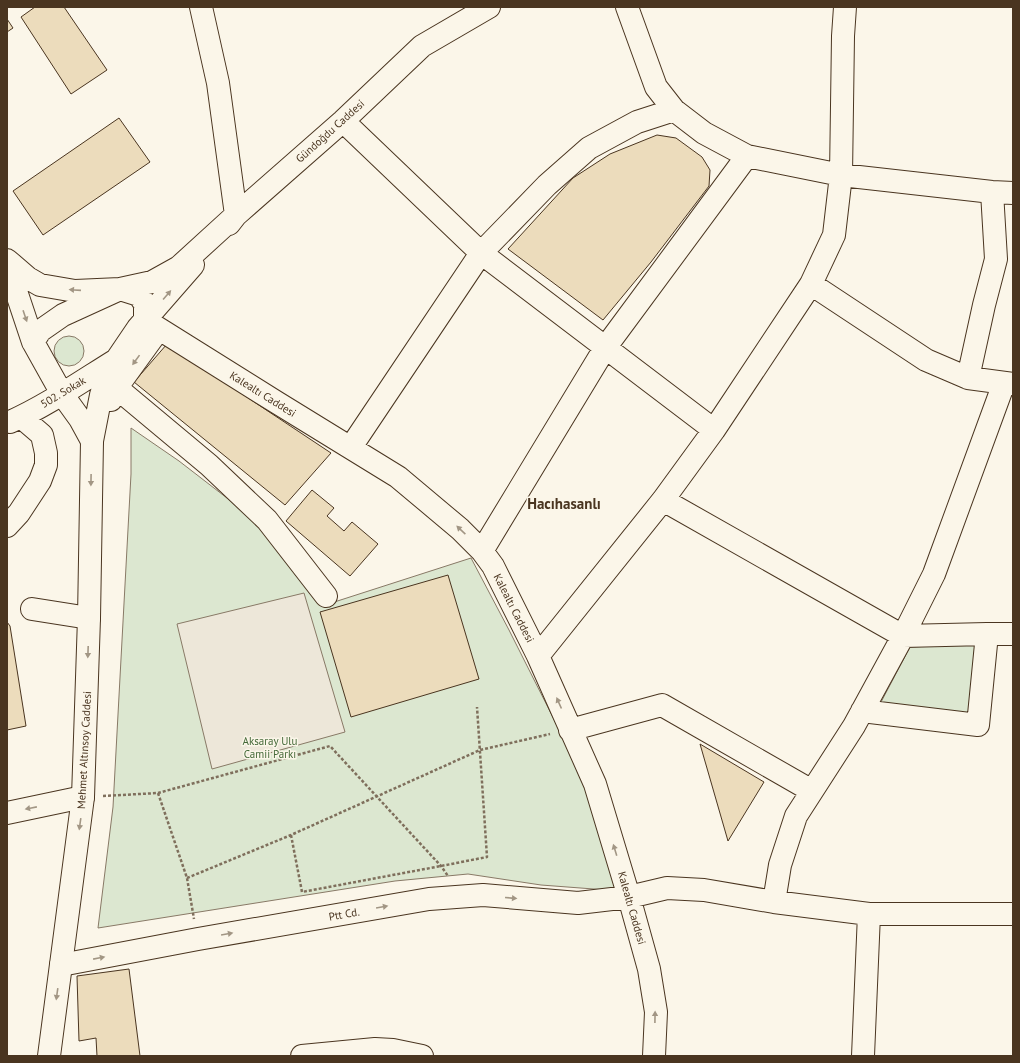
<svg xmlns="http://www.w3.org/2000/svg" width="1020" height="1063" viewBox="0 0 1020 1063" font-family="'PT Sans',sans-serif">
<rect width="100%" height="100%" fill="#fbf6e9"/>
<path fill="#dce7d0" stroke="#887966" d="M54 351a15 15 0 1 1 30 0a15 15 0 1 1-30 0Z
M131,428L179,461L271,532L325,605L471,558L509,630L583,777L620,891L541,885L468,874L395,881L98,928L113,807L131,474Z
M975,644L969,714L880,704L910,647Z"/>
<path fill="#ede7d9" stroke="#887966" d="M304,593L345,732L212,769L177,624Z"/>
<path fill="#ecdcbc" stroke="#4a3520" d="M35,7H64L107,70L71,94L21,17Z
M7,19L13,28L7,32Z
M119,118L150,162L43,235L13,191Z
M657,135L676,138L702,157L710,170L709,186L651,262L603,320L508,249L573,178L610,154Z
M167,344L331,453L285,505L134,382Z
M312,490L334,508L327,516L344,531L352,522L378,544L350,576L286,521Z
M448,575L479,679L351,717L320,612Z
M7,622L10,626L26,726L7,730Z
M700,744L764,782L728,841Z
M129,969L140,1056H97L96,1038L79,1041L77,976Z"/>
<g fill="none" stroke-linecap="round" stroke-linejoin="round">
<defs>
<path id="minor" d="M201,7L218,83L236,215L229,224
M627,7L656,87L674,110L704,133L747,156L841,175L992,192L1013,193
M343,121L481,253L714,430
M7,260L28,278L40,285L75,291L120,289L152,282L179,267L236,215L343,121L422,46L489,7
M7,264L33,342L62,394L80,419L92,441
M811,284L926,360L968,378L1013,384
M33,342L40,331L63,315L120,289L139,295L145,304V320L276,402L398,477L460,529L482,551L493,566L538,656L595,784L629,897L649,969L656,1012L654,1056
M968,378L984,305L996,259L992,192
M106,379L209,465L267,520L326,596
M111,400L117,387L159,329
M10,422C46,406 82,381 116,360
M92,441L101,395L106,379L117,359L138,328L193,265
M351,447L481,253L547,185L589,148L637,122L674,110
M663,500L903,636L987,634H1013
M7,526L19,513L40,481L46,465V453L42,435L21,417
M482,551L605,348L747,156
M32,609L89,618
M538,656L663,500L714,430L811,284L834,235L841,175L843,36L845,7
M862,711L978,725L987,634
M570,730L662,705L812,791
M7,813L83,797
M774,902L780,865L796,816L854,726L903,636L934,574L1004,383
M61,965L198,939L429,899L483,895L578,903L629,897L667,888L704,890L774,902L869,914H1013
M302,1056L375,1049L393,1050L422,1056
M863,1056L869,914"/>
<path id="major" d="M49,1056L83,797L89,618L92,441"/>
</defs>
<use href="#minor" stroke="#4a3520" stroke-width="24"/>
<use href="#major" stroke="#4a3520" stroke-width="24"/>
<path stroke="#7f6f5c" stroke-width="2.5" stroke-dasharray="3 2" stroke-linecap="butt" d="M158,793L187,878L194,919
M103,796L158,793L330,746L441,866L448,876
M291,835L302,892L441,866L487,857L477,707
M187,878L291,835L480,750L550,734"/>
<use href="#minor" stroke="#fbf6e9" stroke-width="22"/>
<use href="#major" stroke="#fbf6e9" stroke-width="22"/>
</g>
<defs><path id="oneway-solid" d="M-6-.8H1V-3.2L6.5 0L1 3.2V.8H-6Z"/></defs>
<g fill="#a29684">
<use href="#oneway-solid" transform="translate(75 290) rotate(-176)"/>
<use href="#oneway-solid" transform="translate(167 295) rotate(-49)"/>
<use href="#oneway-solid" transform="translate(25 316) rotate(71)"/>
<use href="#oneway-solid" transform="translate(136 360) rotate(126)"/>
<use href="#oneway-solid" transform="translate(91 480) rotate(91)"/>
<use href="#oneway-solid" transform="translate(461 530) rotate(-137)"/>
<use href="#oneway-solid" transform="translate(88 652) rotate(92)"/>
<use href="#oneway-solid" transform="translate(559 703) rotate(-114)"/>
<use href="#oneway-solid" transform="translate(31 808) rotate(169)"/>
<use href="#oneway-solid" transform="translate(80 824) rotate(98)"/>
<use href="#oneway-solid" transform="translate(615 850) rotate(-107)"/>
<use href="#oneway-solid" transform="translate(511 898) rotate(5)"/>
<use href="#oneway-solid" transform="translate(382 907) rotate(-10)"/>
<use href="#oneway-solid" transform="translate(227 934) rotate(-10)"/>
<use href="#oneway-solid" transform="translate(99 958) rotate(-11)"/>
<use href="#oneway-solid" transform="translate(57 994) rotate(98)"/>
<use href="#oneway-solid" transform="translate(655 1017) rotate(-89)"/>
</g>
<g text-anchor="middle" stroke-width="3" stroke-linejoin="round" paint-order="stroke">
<g font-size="11" fill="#4a3520" stroke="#fbf6e9">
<text transform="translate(330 131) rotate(-42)" y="4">Gündoğdu Caddesi</text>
<text transform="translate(63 392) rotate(-31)" y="4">502. Sokak</text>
<text transform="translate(263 394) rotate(32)" y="4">Kalealtı Caddesi</text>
<text transform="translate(514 608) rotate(63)" y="4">Kalealtı Caddesi</text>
<text transform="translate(84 750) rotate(-87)" y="4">Mehmet Altınsoy Caddesi</text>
<text transform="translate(632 908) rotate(74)" y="4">Kalealtı Caddesi</text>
<text transform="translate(344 914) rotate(-10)" y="4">Ptt Cd.</text>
</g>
<g font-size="11" fill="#436837" stroke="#fbf6e9">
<text x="270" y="745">Aksaray Ulu<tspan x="270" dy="13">Camii Parkı</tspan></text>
</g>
<g font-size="15" font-weight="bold" fill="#4a3520" stroke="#fbf6e9">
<text x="564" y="509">Hacıhasanlı</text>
</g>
</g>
<rect width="1020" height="1063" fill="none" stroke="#4a3520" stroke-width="16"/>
</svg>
